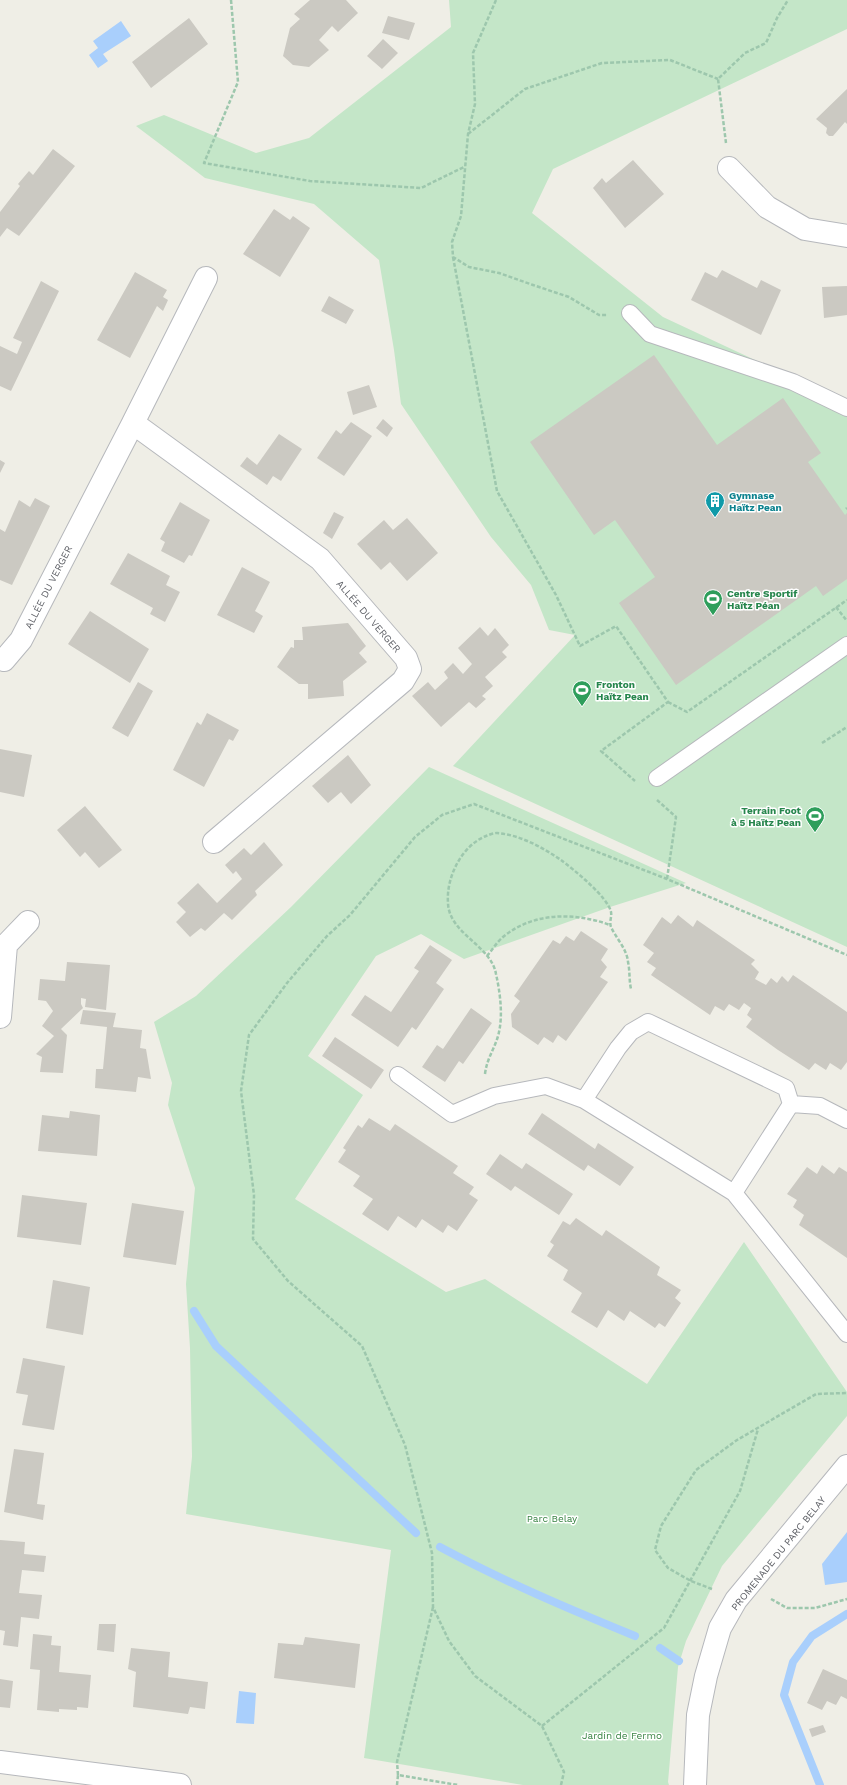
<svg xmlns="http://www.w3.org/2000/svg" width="847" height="1785" viewBox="0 0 847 1785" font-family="'Work Sans',sans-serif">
<rect width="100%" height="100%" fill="#efeee6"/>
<path fill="#c4e6c8" d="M449,0H847V29L553,169L532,213L663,317L847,403V947L453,766L575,635L549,630L531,585L491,537L401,404L394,350L379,260L314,204L205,178L136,126L164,115L256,153L309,138L451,27Z
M429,767L686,883L610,907L464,959L421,934L376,956L308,1056L363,1095L295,1199L446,1292L485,1279L647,1384L744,1242L847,1392V1416L722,1566L686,1641L678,1667L668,1782L669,1785H523L364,1758L391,1550L186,1514L192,1457L190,1348L186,1284L195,1188L168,1105L172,1083L154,1022L196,996L291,907Z"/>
<path fill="#a9cffc" d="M121,21L131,36L103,54L108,61L98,68L89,55L98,48L93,41Z
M847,1532V1582L825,1585L822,1564Z
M239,1691L256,1693L254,1724L236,1723Z"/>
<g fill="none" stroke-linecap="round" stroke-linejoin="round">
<path stroke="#a9cffc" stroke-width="8" d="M194,1311L216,1346L416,1533
M440,1547C503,1581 569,1609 635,1636
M660,1648L679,1661
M820,1785L784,1695L793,1662L812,1636L847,1614"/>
</g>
<path fill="#cbc9c2" d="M310,0H346L358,13L338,32L332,26L319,40L329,50L309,67L293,65L283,56L290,28L300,19L294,14Z
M388,16L415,23L409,40L382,33Z
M189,18L208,44L151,88L132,62Z
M383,39L398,53L382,69L367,56Z
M847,89V124L845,122L833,136H829L826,133L827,128L816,119Z
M53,149L75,166L19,236L7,228L0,237V212L20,186L18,184L29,171L33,175Z
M633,160L664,194L625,228L593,188L602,178L606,183Z
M274,209L290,220L293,216L310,228L280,277L243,254Z
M722,270L757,288L761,280L781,290L761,335L691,300L705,272L717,278Z
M135,272L167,290L163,297L168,300L163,311L157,306L130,358L97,340Z
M41,281L59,291L11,391L0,386V346L17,354L22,342L13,338Z
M847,286V315L824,318L822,287Z
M329,296L354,310L346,324L321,311Z
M654,355L717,445L783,398L821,453L808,462L845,515L847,513V579L823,596L816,586L676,685L619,603L655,577L615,520L594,535L530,442Z
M369,385L377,407L353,415L347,392Z
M383,419L393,428L387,437L376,428Z
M351,422L372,436L344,476L317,458L336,430L341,434Z
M279,434L302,449L281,481L273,476L267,485L240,466L247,457L257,465Z
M0,460L5,463L0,473Z
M35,498L50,506L12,585L0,580V529L5,532L19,500L30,507Z
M180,502L210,520L192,556L189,555L184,563L161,551L165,542L160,539Z
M334,512L344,517L332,539L323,533Z
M407,518L438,553L407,581L390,562L381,570L357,544L384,520L393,530Z
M128,553L170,576L166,585L180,592L165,622L150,614L153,608L110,584Z
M242,567L270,582L255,611L263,616L254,633L217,615Z
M90,611L149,649L130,683L68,644Z
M348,623L366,646L359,653L367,662L343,681L344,696L308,699V684H299L277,667L291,647L294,648V640H303L302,627Z
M480,627L488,636L495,628L509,645L502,652L507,657L485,677L493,686L482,696L486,699L476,708L469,702L441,727L412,696L428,682L435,690L448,678L444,672L453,663L463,674L472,664L458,648Z
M138,682L153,691L128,737L112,728Z
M207,713L239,730L233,741L229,739L204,787L173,770L197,722L201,725Z
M0,749L32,755L24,797L0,792Z
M348,755L371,785L351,804L341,792L328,803L312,786Z
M85,806L122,850L99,868L85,852L80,857L57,830Z
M264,842L283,865L255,891L257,895L232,920L224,913L205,931L201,928L190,937L176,922L186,912L177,903L198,883L217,903L242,879L236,871L233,874L225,865L244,848L251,855Z
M678,915L693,927L697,920L755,960L751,964L759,972L755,979L766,985L771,978L777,983L782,976L788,982L793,975L847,1012V1062L841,1070L830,1063L826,1070L815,1063L809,1070L778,1050L746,1027L752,1019L747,1015L751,1008L744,1003L739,1010L729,1004L724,1011L715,1006L710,1015L651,975L656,968L647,962L654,953L643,945L662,917L671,924Z
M581,931L608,949L601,960L607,967L600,977L608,982L566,1041L558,1035L553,1043L544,1037L538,1045L512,1027L511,1014L520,1001L514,996L553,940L560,944L566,936L574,941Z
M430,945L452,960L436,983L444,989L416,1030L412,1027L398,1047L351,1015L365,995L391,1012L419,971L414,968Z
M67,962L110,965L106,1010L85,1007L86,999L81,998V1004L83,1008L61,1029L67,1035L63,1073L40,1072L42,1057L36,1054L54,1036L42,1026L53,1011L46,1001L38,1000L40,979L65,981Z
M471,1008L492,1023L463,1064L459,1061L445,1082L422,1067L437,1045L443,1049Z
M83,1010L116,1013L113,1027L142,1030L140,1048L146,1049L151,1079L138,1077L136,1092L95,1088L96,1069H103L107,1027L80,1024Z
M335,1037L384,1070L371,1089L322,1056Z
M70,1111L100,1115L97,1156L38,1151L42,1115L69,1118Z
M542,1113L595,1149L598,1143L634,1167L620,1186L588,1165L584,1171L528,1134Z
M369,1118L390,1131L395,1124L458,1166L453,1173L474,1187L469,1194L478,1200L457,1231L448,1225L443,1233L422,1219L416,1228L398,1216L388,1231L362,1214L373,1199L353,1186L360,1176L338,1162L346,1150L343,1148L358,1125L362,1128Z
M500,1154L522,1169L526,1163L573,1194L559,1215L515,1186L511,1191L486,1174Z
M822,1165L834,1174L839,1167L847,1172V1258L799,1225L804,1215L793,1207L797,1200L787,1194L807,1167L817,1174Z
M22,1195L87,1203L81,1245L17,1237Z
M132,1203L184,1211L176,1265L123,1257Z
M576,1218L602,1236L606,1230L660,1267L657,1275L681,1290L675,1298L681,1303L665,1327L659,1323L655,1328L630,1311L624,1321L608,1310L597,1328L571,1312L582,1293L563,1280L568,1270L547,1256L554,1245L550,1242L563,1221L570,1225Z
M53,1280L90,1287L83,1335L46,1328Z
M23,1358L65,1366L54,1430L22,1425L28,1395L16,1393Z
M14,1449L44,1453L37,1504L45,1505L43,1520L4,1512Z
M0,1540L25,1542L24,1554L46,1556L44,1572L22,1570L19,1593L42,1595L39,1619L21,1617L18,1647L3,1645L5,1631L0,1630Z
M99,1624H116L114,1652L97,1650Z
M33,1634L52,1636L51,1645L61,1646L59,1672L91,1675L88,1708L77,1707V1710L59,1709V1712L37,1710L40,1670L30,1669Z
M305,1637L360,1644L355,1688L274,1678L278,1643L303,1645Z
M131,1648L170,1652L168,1677L208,1682L205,1709L190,1707L188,1714L133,1707L136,1672L128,1669Z
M823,1669L847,1680V1699L841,1696L836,1705L827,1701L822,1710L807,1703Z
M0,1679L13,1681L10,1708L0,1707Z
M823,1725L826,1732L812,1737L809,1729Z"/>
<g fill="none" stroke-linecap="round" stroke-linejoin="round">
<defs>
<path id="lane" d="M630,313L650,334L793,382L847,408
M657,778L847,645
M398,1075L452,1114L494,1096L546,1086L584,1100
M791,1104L820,1106L847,1120
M734,1193L791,1104L786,1088L648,1022L631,1032L618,1048L584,1100L734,1193L847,1334"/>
<path id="street" d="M729,168L767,207L805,229L847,236
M133,423L206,278
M0,659L4,660L21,640L133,423L320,559L406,658L410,669L403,681L214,842
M0,1017L6,945L28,922
M0,1762L180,1785
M695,1785L698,1715L706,1676L720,1628L736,1600L847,1466"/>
</defs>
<use href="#lane" stroke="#b6b8bc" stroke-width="18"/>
<use href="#street" stroke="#b6b8bc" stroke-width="24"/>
<path stroke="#9dc7ad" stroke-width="2.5" stroke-dasharray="4 2" stroke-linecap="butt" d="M231,0L238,82L204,163L310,181L421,188L464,167
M496,0L473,53L475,104L468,134L461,216L452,242L453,257L469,267L499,273L533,285L569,297L599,315H607
M468,134L525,89L602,63L670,60L718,79
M726,143L718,79L745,53L766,43L777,18L788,0
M453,257L497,491L556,595L580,646L616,626L668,702L601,751L635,781
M846,509L847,508
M836,607L847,621
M668,702L687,712L847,600
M822,743L847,727
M657,800L676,817L667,879
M487,956C492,950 497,942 503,937C533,912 575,912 610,925
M485,1074C487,1057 496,1047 499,1032C503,1014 500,992 496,974C491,945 449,934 448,903C446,878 461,846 486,836C489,835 493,833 497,833C520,835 542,847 561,860C573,869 608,897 611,912C612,917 609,922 611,927C616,938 627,949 628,962C630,971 629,980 631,989
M712,1589L691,1581L668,1568L655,1550L661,1526L696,1470L737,1440L816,1394L847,1393
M771,1599L787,1608H815L847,1599
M542,1726L664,1628L740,1491L758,1429
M398,1775L397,1762L433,1607
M397,1785L398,1775L458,1785
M561,1785L564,1772L542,1726L475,1676L449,1641L433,1607L432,1553L405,1445L362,1346L288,1281L253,1239L254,1195L241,1091L249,1035L287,983L327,936L350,915L415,837L442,815L474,804L667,879L847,955"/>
<use href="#lane" stroke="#fff" stroke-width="16"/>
<use href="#street" stroke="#fff" stroke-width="22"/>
</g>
<defs>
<symbol id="building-pin" viewBox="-11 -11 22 30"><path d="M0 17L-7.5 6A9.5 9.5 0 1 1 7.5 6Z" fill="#0f9aa8" stroke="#fff"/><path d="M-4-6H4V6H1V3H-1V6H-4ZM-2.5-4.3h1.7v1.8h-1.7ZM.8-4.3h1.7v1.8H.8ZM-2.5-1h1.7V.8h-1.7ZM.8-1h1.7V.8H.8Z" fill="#fff"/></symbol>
<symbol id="stadium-pin" viewBox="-11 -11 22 30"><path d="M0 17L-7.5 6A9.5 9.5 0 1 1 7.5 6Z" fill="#2e9e5b" stroke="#fff"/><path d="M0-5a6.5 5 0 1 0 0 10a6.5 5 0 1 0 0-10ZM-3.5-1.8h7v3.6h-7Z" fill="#fff"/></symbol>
</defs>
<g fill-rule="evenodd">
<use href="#building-pin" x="704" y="490" width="22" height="30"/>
<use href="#stadium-pin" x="702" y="588" width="22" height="30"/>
<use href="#stadium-pin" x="571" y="679" width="22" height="30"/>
<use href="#stadium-pin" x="804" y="805" width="22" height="30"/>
</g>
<g text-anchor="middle" stroke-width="3" stroke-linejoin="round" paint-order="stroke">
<g font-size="10" font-weight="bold" fill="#0d838f" stroke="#fff" text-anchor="start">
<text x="729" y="499">Gymnase<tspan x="729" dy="12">Haïtz Pean</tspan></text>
</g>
<g font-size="10" fill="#5e6066" stroke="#fff">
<text transform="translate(48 587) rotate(-63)" y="4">ALLÉE DU VERGER</text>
<text transform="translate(369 616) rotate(49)" y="4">ALLÉE DU VERGER</text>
<text transform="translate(778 1553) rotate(-51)" y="4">PROMENADE DU PARC BELAY</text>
</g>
<g font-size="10" font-weight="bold" fill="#27864d" stroke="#fff" text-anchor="start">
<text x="727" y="597">Centre Sportif<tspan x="727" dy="12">Haïtz Péan</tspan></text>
<text x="596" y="688">Fronton<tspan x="596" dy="12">Haïtz Pean</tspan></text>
<text x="801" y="814" text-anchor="end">Terrain Foot<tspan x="801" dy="12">à 5 Haïtz Pean</tspan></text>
</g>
<g font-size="10" fill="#388343" stroke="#fff">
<text x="552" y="1522">Parc Belay</text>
<text x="622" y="1739">Jardin de Fermo</text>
</g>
</g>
</svg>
